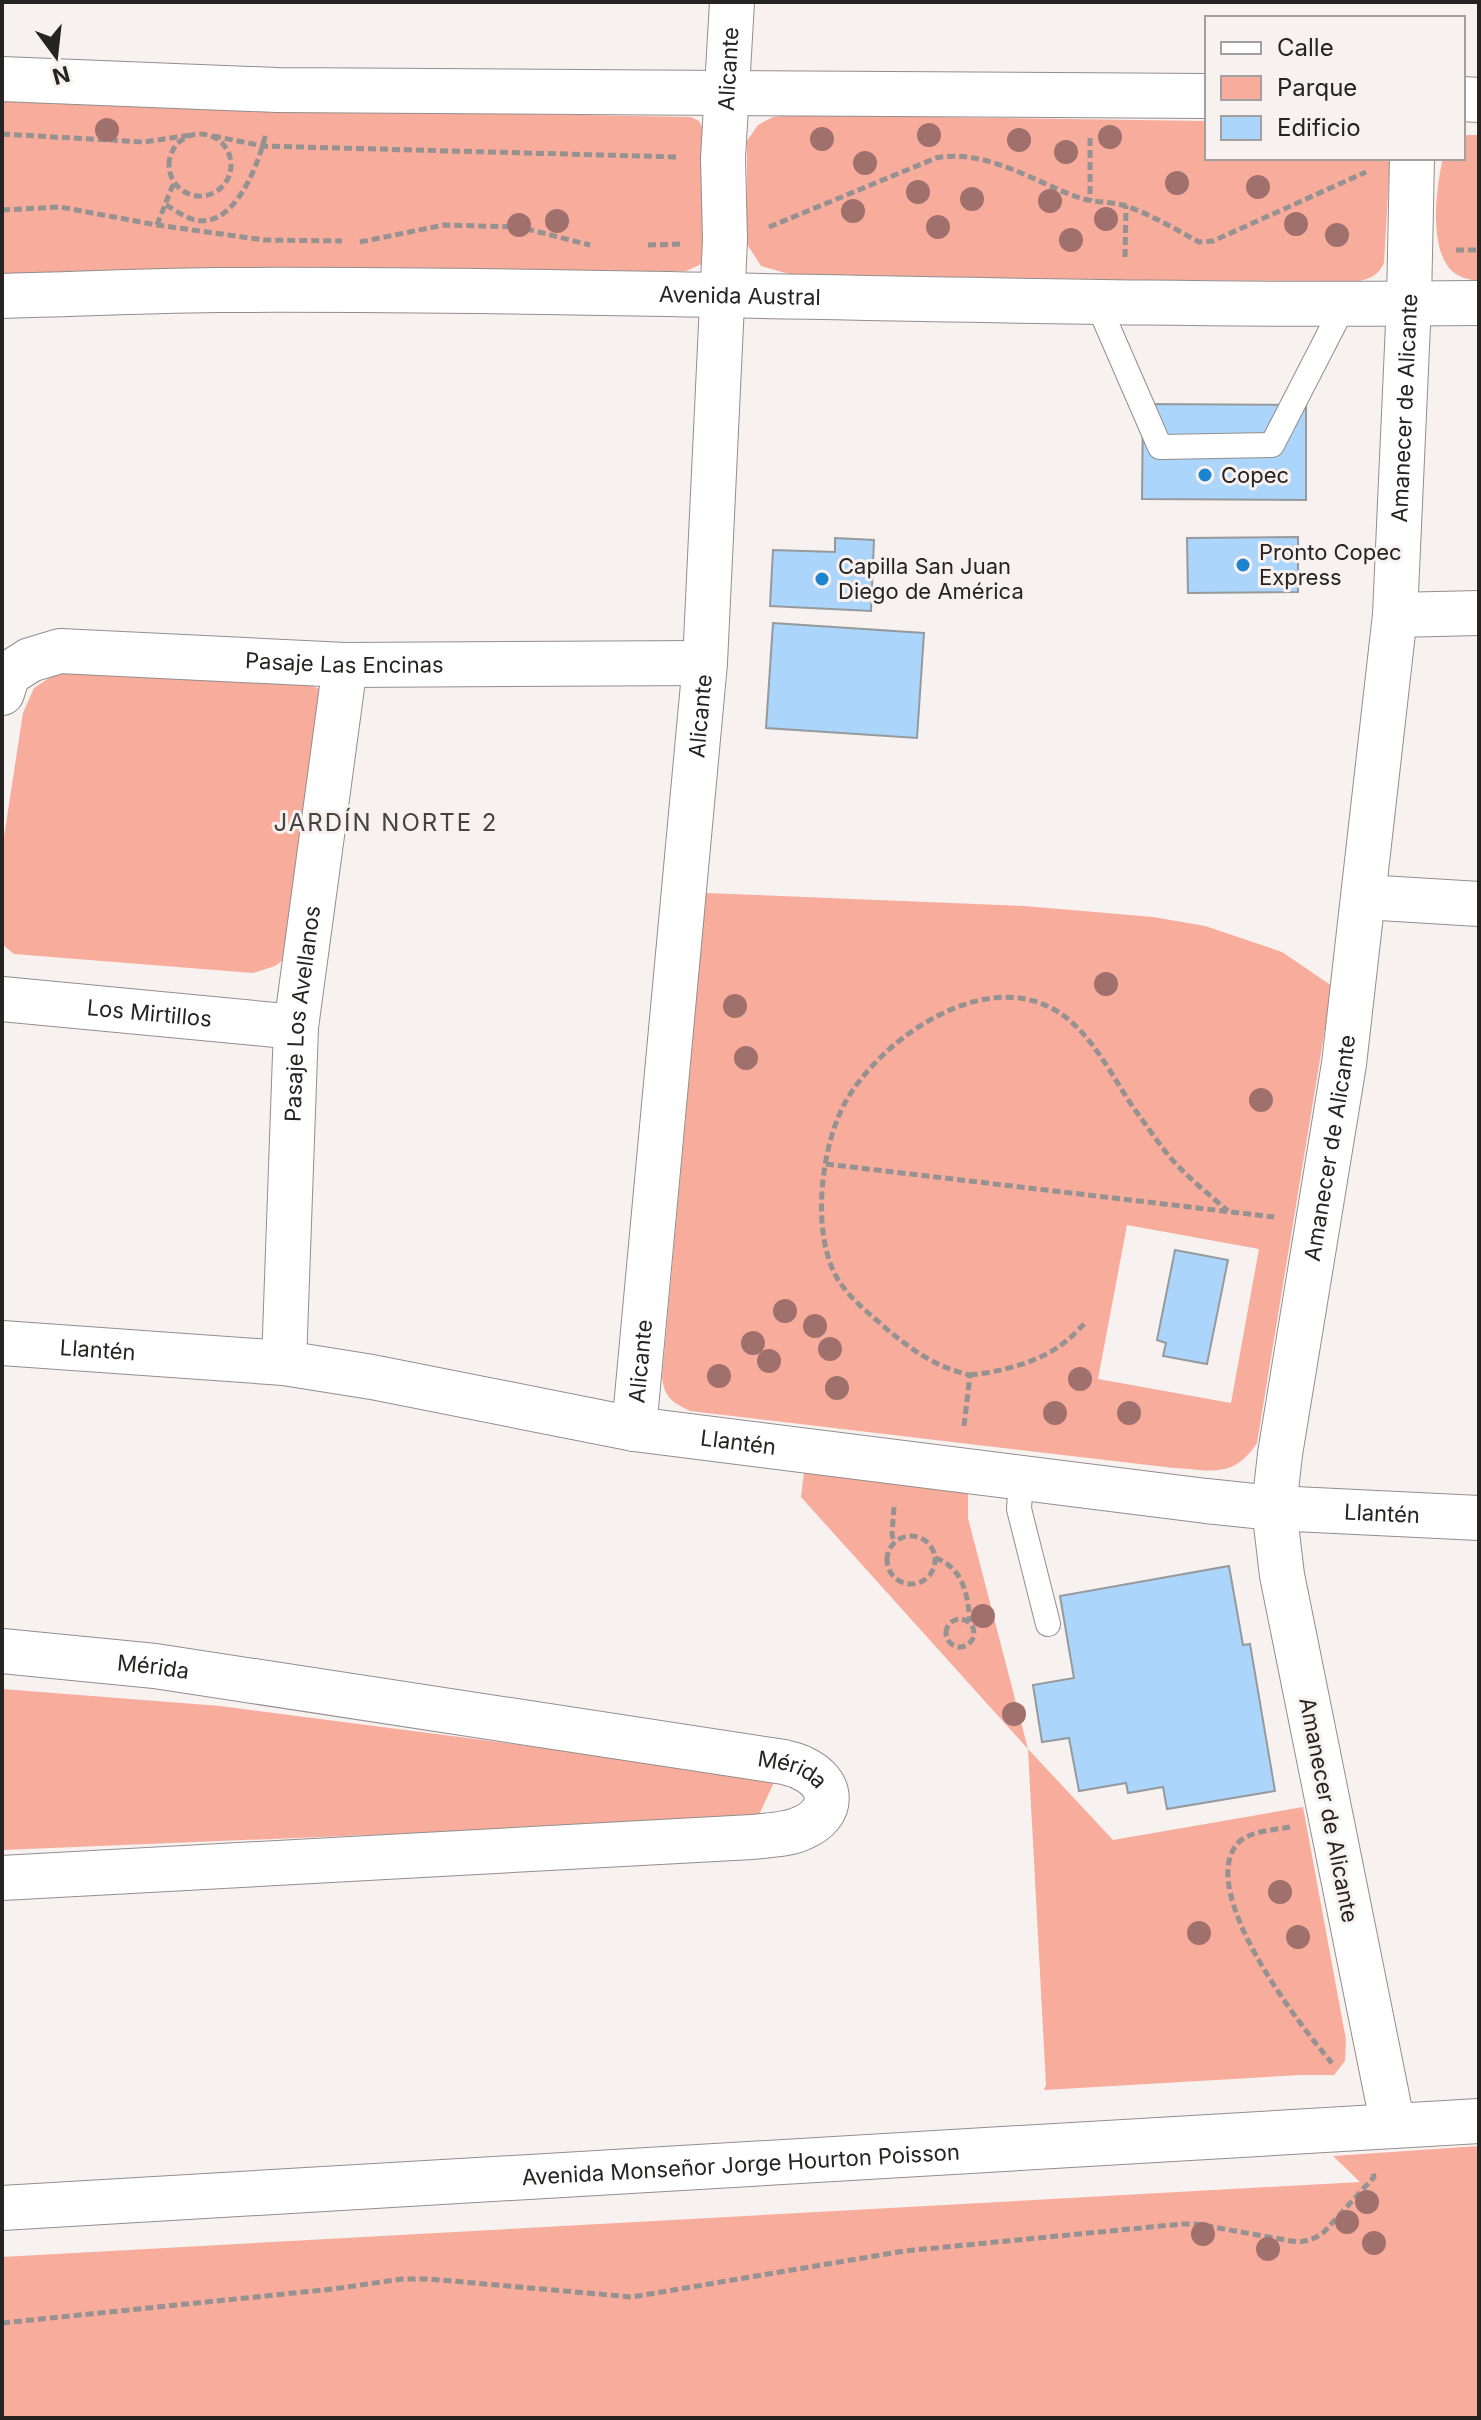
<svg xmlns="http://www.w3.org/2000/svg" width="1481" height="2420" viewBox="0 0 1481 2420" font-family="Inter,sans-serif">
<rect width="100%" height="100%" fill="#f7f1f0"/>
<path fill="#f7ac9c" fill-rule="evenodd" d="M2,98L232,109L691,117L699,121L708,138L704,263L686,271L219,270L2,274Z
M792,115L1207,121V158H1390L1384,263C1378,275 1371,279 1358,281L1081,280L789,274L761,266L747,244V141L758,125L773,117Z
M1467,135H1479V281C1469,280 1457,277 1450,269C1429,244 1436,188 1443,158H1463V138Z
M82,667L304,682L324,691L291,954L275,966L253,973L14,954L2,944V850L23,713L34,688L57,673Z
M706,893L1024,906L1153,917L1205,926L1282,952L1332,986L1257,1443C1233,1479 1212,1470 1174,1468L690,1411C672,1402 665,1398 662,1378ZM1127,1225L1259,1249L1231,1403L1098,1379Z
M804,1472L968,1491V1518L1028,1749L1113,1840L1303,1807L1346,2040L1345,2061L1334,2075H1300L1044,2090L1046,2085L1028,1749L801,1497Z
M2,1689L220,1706L776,1778L757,1819L2,1850Z
M1479,2146V2418H2V2257L1360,2182L1333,2156Z"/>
<path fill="#abd5fa" stroke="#969a9d" stroke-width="2" d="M1143,404L1306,405V500L1142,499Z
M1298,537V592L1188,593L1187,538Z
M835,538L874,540L871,611L770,606L773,550L835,552Z
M773,623L924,633L917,738L766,728Z
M1175,1250L1228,1260L1207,1364L1163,1356L1166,1343L1157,1340Z
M1229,1566L1243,1645L1250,1644L1275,1791L1167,1809L1163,1787L1128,1793L1126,1783L1079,1791L1069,1738L1042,1742L1033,1685L1074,1678L1060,1596Z"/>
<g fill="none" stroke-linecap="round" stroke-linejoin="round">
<defs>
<path id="service" d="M1096,300L1160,447L1272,445L1345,303
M1021,1478L1019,1509L1048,1624"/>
<g id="minor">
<path d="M1395,615L1479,613"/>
<path id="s1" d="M2,693L8,674L30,660L60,651L345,665L705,663"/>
<path d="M1364,897L1479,904"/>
<path id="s2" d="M2,999L296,1027"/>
<path id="s3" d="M2,1343L284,1363L372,1377L634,1429L1206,1501L1274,1508L1479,1518"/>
<path id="s4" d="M284,1363L296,1027L345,665"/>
<path id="s5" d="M634,1429L705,663L725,240L723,158L732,2"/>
<path id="s6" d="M2,1651L155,1666L784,1762C790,1764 797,1765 802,1768C835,1783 835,1814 802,1828C788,1835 768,1835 752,1837L2,1878"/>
<path id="s7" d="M1393,2126L1282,1575L1274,1508L1280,1454L1344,1064L1395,615L1409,302L1412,158"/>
<path id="s8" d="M2,2208L1479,2121"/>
</g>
<g id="secondary">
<path d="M2,79L277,90L1207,96"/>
<path d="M1463,99L1479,100"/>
<path id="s9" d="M2,296C74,294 145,291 217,290C638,288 1058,308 1479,303"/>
</g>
</defs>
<use href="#service" stroke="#938e8d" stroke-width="26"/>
<use href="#minor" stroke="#938e8d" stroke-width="46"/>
<use href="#secondary" stroke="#938e8d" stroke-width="46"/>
<path stroke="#969291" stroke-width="5" stroke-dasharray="8 4" stroke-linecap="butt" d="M169 165a31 31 0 1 1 62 0a31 31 0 1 1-62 0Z
M2,134L144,142L191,135
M213,136L263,146L678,157
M1090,138V201
M166,205C175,210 186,218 195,220C235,229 259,163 266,133
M2,210L60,207L157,225L264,240L342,241
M157,225L174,182
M769,227L936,158C984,148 1033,181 1077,197C1093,203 1110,201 1126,206C1152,215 1175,229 1199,242L1213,241L1366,172
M360,242L444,225L519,227L590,245
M648,245L682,244
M1456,250H1479
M1125,257L1126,206
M826,1164L1274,1217
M970,1375C999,1372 1037,1363 1061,1345C1070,1339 1078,1330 1085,1323
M964,1426L970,1375C934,1367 909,1348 882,1325C865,1310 847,1296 836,1276C811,1231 821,1145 846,1101C882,1038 983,968 1055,1010C1093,1032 1113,1080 1138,1114C1152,1133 1166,1155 1183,1171C1197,1185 1213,1198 1228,1211
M894,1507L892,1534L894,1542
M887 1560a24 24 0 1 1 48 0a24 24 0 1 1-48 0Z
M935,1558C963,1567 968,1595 970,1622
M946 1633a14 14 0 1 1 28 0a14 14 0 1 1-28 0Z
M1290,1827C1274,1830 1249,1831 1238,1843C1195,1891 1301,2027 1332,2063
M2,2323L333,2289L402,2279H429L632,2297L904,2251L1182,2224H1196L1297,2242C1308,2241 1315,2239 1324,2232L1374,2177L1373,2171"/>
<use href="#service" stroke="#fff" stroke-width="24"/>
<use href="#minor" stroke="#fff" stroke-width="44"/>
<use href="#secondary" stroke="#fff" stroke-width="44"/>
</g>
<g fill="#a0706c">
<circle cx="107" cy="130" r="12"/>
<circle cx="929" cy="135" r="12"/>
<circle cx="1110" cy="137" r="12"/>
<circle cx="822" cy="139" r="12"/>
<circle cx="1019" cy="140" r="12"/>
<circle cx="1066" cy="152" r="12"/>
<circle cx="865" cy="163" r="12"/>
<circle cx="1177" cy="183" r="12"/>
<circle cx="1258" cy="187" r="12"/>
<circle cx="918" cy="192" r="12"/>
<circle cx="972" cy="199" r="12"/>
<circle cx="1050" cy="201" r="12"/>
<circle cx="853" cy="211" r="12"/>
<circle cx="1106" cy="219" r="12"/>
<circle cx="557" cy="221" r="12"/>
<circle cx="1296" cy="224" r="12"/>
<circle cx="519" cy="225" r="12"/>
<circle cx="938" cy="227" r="12"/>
<circle cx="1337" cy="235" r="12"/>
<circle cx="1071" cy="240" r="12"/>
<circle cx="1106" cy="984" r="12"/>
<circle cx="735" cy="1006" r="12"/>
<circle cx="746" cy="1058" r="12"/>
<circle cx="1261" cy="1100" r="12"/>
<circle cx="785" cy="1311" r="12"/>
<circle cx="815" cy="1326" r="12"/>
<circle cx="753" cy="1343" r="12"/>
<circle cx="830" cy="1349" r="12"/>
<circle cx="769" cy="1361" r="12"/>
<circle cx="719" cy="1376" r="12"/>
<circle cx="1080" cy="1379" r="12"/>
<circle cx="837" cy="1388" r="12"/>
<circle cx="1055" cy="1413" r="12"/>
<circle cx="1129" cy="1413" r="12"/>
<circle cx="983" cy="1616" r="12"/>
<circle cx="1014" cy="1714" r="12"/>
<circle cx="1280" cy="1892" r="12"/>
<circle cx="1199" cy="1933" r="12"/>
<circle cx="1298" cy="1937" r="12"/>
<circle cx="1367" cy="2202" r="12"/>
<circle cx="1347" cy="2222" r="12"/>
<circle cx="1203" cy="2234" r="12"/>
<circle cx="1374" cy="2243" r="12"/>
<circle cx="1268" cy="2249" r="12"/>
</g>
<g fill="#1d85cf" stroke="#f7f1f0" stroke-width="3">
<circle cx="1205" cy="475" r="8"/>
<circle cx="1243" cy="565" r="8"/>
<circle cx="822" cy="579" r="8"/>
</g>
<g text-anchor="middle" stroke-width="6" stroke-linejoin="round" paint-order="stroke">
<g font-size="22" fill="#262423" stroke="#f7f1f0">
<text dy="8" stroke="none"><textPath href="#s5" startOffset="1364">Alicante</textPath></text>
<text dy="8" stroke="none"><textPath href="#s9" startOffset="738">Avenida Austral</textPath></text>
<text dy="8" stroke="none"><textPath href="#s7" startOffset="1738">Amanecer de Alicante</textPath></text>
<text dy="8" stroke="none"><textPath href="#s1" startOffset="362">Pasaje Las Encinas</textPath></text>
<text dy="8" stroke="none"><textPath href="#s5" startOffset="716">Alicante</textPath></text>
<text dy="8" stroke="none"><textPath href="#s2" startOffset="148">Los Mirtillos</textPath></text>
<text dy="8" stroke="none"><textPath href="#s4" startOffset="350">Pasaje Los Avellanos</textPath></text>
<text dy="8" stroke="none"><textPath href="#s7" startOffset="994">Amanecer de Alicante</textPath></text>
<text dy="8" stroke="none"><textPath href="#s3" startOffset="96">Llantén</textPath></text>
<text dy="8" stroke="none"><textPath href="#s5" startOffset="68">Alicante</textPath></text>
<text dy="8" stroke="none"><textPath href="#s3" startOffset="744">Llantén</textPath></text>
<text dy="8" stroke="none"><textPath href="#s3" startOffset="1392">Llantén</textPath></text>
<text dy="8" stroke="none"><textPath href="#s6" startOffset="152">Mérida</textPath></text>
<text dy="8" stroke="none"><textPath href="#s6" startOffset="800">Mérida</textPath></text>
<text transform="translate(1329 1810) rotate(79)" y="8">Amanecer de Alicante</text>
<text dy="8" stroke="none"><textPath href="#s8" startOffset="740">Avenida Monseñor Jorge Hourton Poisson</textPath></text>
</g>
<g font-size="22" fill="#262423" stroke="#f7f1f0" text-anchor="start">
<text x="1221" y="483">Copec</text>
<text x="1259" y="560">Pronto Copec<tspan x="1259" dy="25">Express</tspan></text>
<text x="838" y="574">Capilla San Juan<tspan x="838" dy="25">Diego de América</tspan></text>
</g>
<g font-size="24" letter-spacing="2" fill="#474342" stroke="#f7f1f0">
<text x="386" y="831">JARDÍN NORTE 2</text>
</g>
</g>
<rect width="1481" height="2420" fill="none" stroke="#262423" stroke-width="8"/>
<rect x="1205" y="16" width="260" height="144" fill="#f7f1f0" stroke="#a39f9e" stroke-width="2"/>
<rect x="1221" y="42" width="40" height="12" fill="#ffffff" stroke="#a39f9e" stroke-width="2"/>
<text x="1277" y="56" font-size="24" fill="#262423">Calle</text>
<rect x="1221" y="76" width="40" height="24" fill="#f7ac9c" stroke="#a39f9e" stroke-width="2"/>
<text x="1277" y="96" font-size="24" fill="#262423">Parque</text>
<rect x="1221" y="116" width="40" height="24" fill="#abd5fa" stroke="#a39f9e" stroke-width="2"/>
<text x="1277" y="136" font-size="24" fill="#262423">Edificio</text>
<g transform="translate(56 56) rotate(165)" stroke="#f7f1f0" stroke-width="6" paint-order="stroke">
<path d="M0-6L14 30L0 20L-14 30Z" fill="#262423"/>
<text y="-12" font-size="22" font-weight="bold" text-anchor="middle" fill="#262423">N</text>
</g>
</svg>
